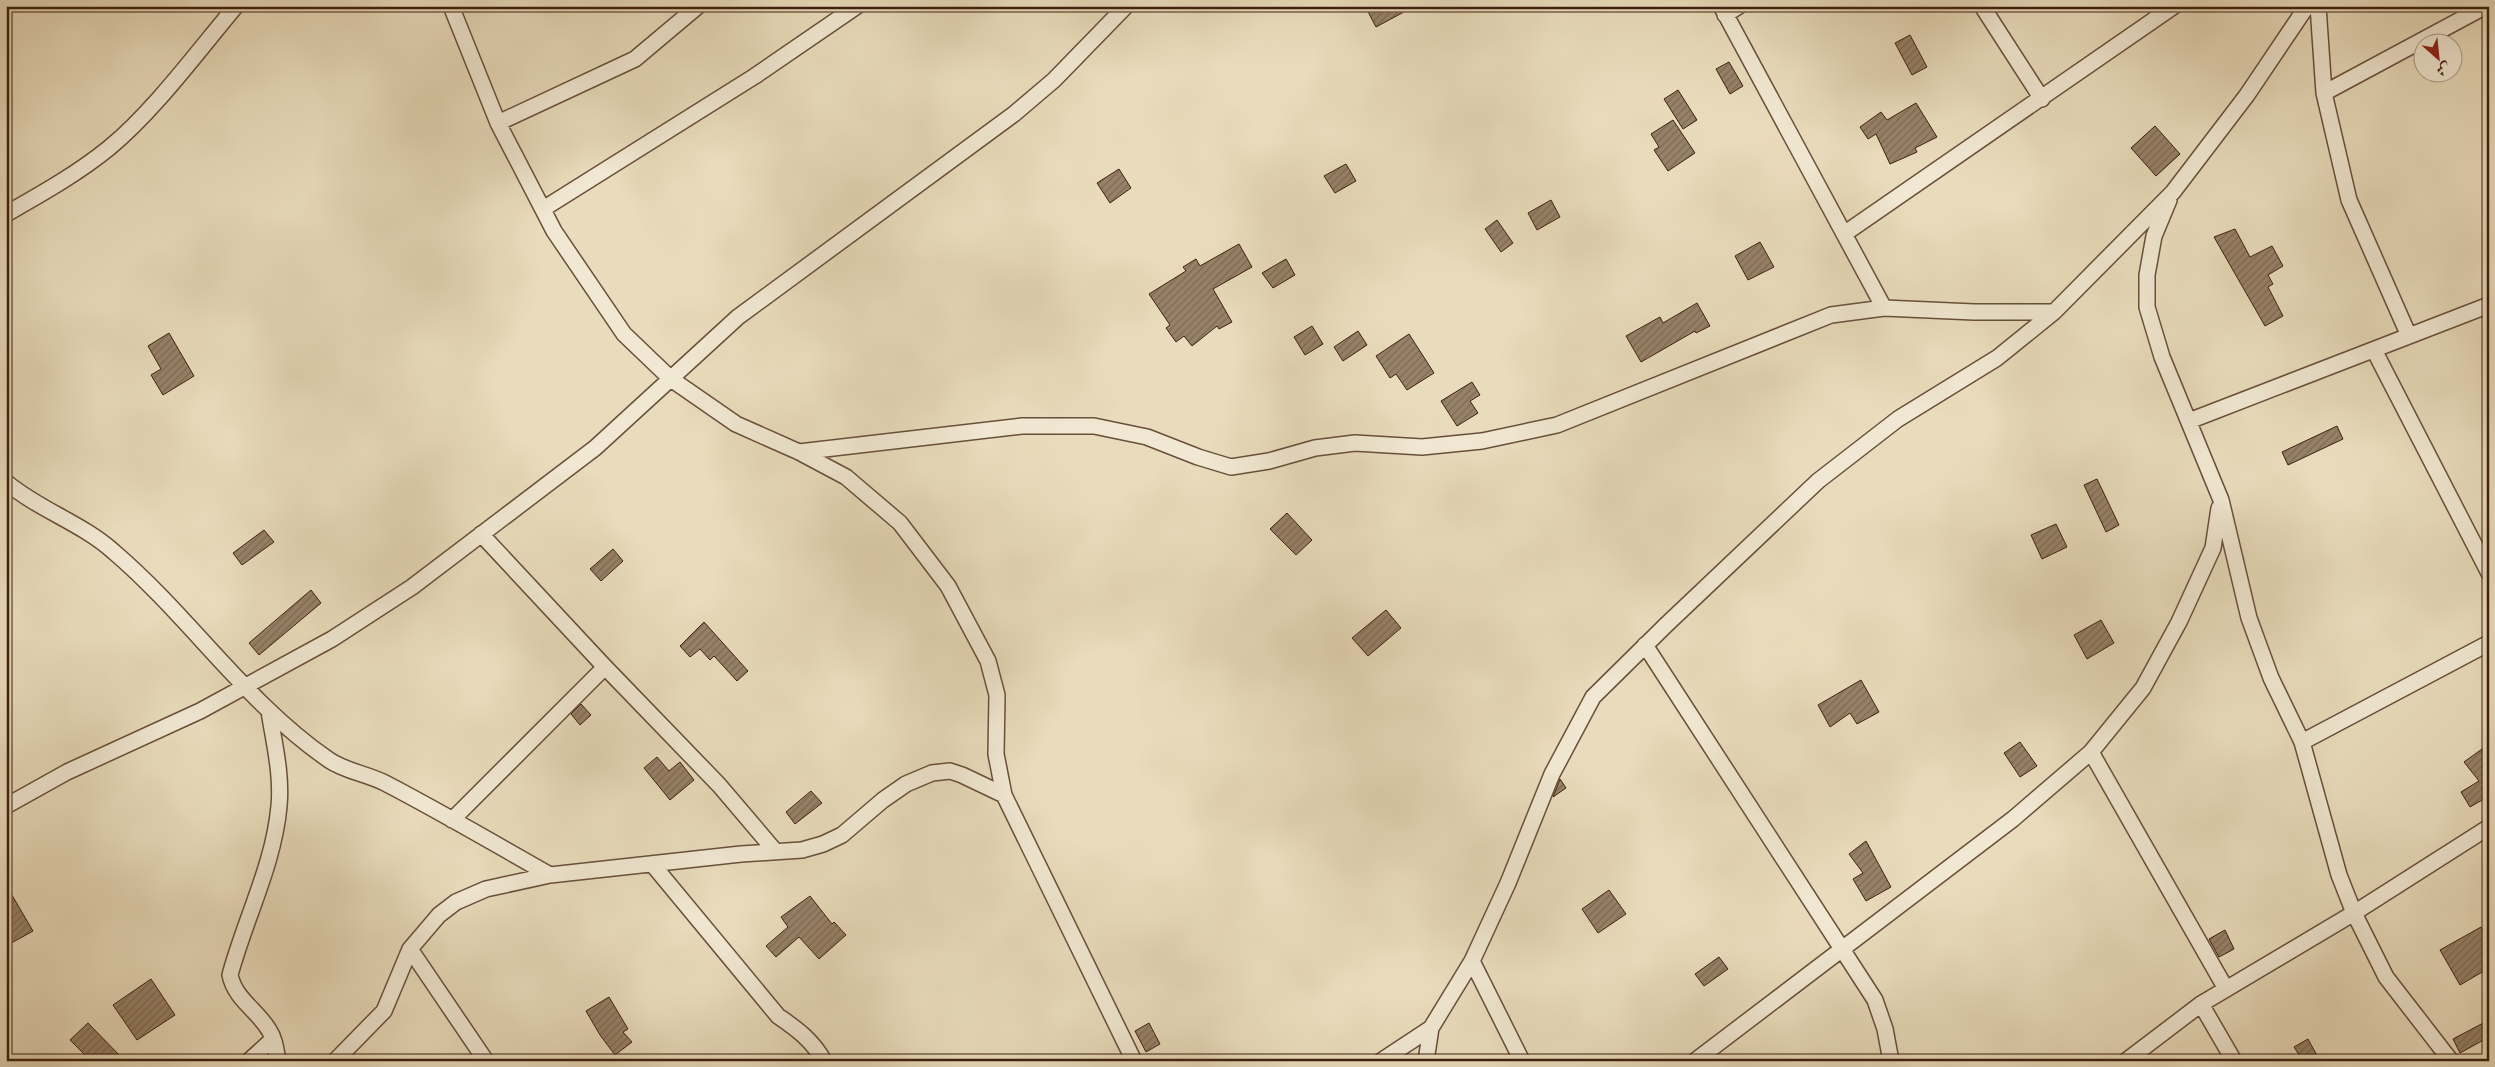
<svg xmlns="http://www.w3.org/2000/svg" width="2495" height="1067" viewBox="0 0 2495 1067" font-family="'IM FELL Double Pica',Amiri,serif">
<defs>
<pattern id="building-hatch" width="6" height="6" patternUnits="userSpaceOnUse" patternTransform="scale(1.25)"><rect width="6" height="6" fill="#978269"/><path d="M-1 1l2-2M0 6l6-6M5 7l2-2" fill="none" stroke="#7d6a55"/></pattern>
</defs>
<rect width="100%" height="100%" fill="#e9dcbc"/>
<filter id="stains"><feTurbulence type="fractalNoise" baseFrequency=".004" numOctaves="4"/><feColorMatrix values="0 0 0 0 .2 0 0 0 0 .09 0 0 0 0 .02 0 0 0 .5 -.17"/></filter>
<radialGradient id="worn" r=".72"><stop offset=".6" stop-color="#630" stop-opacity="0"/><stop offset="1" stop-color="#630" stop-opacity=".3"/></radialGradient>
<path fill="url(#building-hatch)" stroke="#3e200f" d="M1365,6H1415L1376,27Z
M1910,35L1927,67L1912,75L1895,43Z
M1729,62L1743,86L1730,94L1716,69Z
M1678,90L1697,120L1683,129L1664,99Z
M1916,103L1937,137L1915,148L1917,152L1890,164L1876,134L1868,139L1860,127L1881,112L1887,120Z
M1673,120L1695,153L1668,171L1654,150L1659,147L1651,134Z
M2155,126L2180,154L2156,176L2131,148Z
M1346,164L1356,181L1335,193L1324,176Z
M1119,169L1131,188L1110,203L1097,183Z
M1551,200L1560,217L1537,230L1528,213Z
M1497,220L1513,243L1501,252L1485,229Z
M2235,229L2250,257L2272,246L2283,266L2268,275L2273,284L2268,287L2283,316L2265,326L2214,237Z
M1760,242L1774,267L1748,280L1735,256Z
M1239,244L1252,267L1213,289L1232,322L1219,329L1217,326L1192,346L1184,336L1176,342L1166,328L1170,325L1149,294L1186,271L1183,267L1196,259L1200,266Z
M1286,259L1295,275L1273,288L1262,273Z
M1697,303L1710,326L1696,333L1695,331L1641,362L1626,336L1660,317L1663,323Z
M1312,326L1323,344L1305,355L1294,337Z
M1358,331L1367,345L1343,361L1334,347Z
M169,333L194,376L163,395L151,375L161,369L148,346Z
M1409,334L1434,373L1407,390L1396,374L1390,378L1376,356Z
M1472,382L1480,395L1470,401L1478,413L1457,426L1441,401Z
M2337,426L2343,439L2288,465L2282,452Z
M2097,479L2119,525L2106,532L2084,485Z
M1287,513L1312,540L1296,555L1270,529Z
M2056,524L2067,547L2042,559L2031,535Z
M264,530L274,542L242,565L233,553Z
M613,549L623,561L601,581L590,569Z
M311,590L321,603L259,655L249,643Z
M1386,610L1401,628L1368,656L1352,638Z
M2101,620L2114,643L2087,659L2074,635Z
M704,622L748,671L737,681L714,656L710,660L700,649L690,657L680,646Z
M1861,680L1879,712L1857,724L1850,713L1830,727L1818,705Z
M581,704L591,715L580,725L571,714Z
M2020,742L2037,766L2020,777L2004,753Z
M2489,744V796L2470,807L2461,792L2479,781L2464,762Z
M657,757L669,771L680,762L694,780L670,800L644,768Z
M1560,779L1566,788L1553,797Z
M811,791L822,803L795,824L786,812Z
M1866,841L1891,887L1866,901L1853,879L1863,873L1849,854Z
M6,885L33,931L6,946Z
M1609,890L1626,914L1598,933L1582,909Z
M810,896L832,924L834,922L846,935L819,959L799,937L776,957L766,946L788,927L781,917Z
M2481,927L2489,941V968L2460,985L2440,950Z
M2225,930L2234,949L2219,957L2209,939Z
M1719,957L1728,969L1704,986L1695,974Z
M151,979L175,1015L137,1040L113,1005Z
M609,997L628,1029L623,1032L632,1042L615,1055L600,1035L586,1011Z
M2489,1020V1037L2460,1053L2453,1039Z
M88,1023L125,1061H91L70,1040Z
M1149,1023L1160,1044L1146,1052L1135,1031Z
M2308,1039L2320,1061H2303L2294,1047Z"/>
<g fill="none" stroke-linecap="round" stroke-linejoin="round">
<defs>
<path id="street" d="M451,6L498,123L554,231L624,334L671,379L736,424L799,452L846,477L900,523L948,586L988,661L997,695L996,754L1004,795L1134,1061
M1721,6L1884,308
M1982,6L2042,99
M2318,6L2324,93L2349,200L2409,336
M1725,15L1739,6
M2324,93L2486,6
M498,123L635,59L698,6
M2169,200L2154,236L2147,275V307L2162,357L2221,500L2249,618L2271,678L2302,742L2339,875L2354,913L2386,977L2451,1061
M543,209L755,76L857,6
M6,214C41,194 77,174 109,148C154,111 198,51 236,6
M1844,234L2174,6
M2374,350L2489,573
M2189,421L2489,305
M799,452L1022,426H1094L1147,437L1198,457L1231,467L1269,461L1315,448L1355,443L1422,447L1482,441L1557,425L1831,315L1884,308L1974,312H2054
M6,482C39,510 82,523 114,552C190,617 246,703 329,760C345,771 367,774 385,783C441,812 495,844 550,875
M481,534L605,667L719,785L776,852
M1645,645L1875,1000L1885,1029L1891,1061
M269,711C274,743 282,774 279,806C274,864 245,919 230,975C235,999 257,1010 269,1030C275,1039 276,1050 278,1061
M2302,742L2489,643
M2091,752L2226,989
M6,806L67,772L200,711L332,639L412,587L595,448L738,317L1014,114L1054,80L1126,6
M452,820L605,667
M653,865L778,1016C797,1029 812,1040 824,1061
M410,949L486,1061
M1472,961L1522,1061
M2201,1004L2234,1061
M249,1061L273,1039
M335,1061L384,1011L410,949L439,915L456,902L486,889L550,875L741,854L802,850L823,844L842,835L883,800L906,784L932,773L950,771L962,775L1004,795
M1381,1061L1431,1028
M1426,1061L1431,1028L1472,961L1508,883L1552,774L1593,697L1666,625L1818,481L1898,419L1997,358L2054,312L2173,192L2247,95L2307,6
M1695,1061L2013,819L2091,752L2143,688L2179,622L2213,548L2219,508
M2126,1061L2201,1004L2354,913L2489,827"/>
</defs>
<use href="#street" stroke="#694f3a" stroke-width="18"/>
<use href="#street" stroke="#f1e8d3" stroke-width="15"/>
</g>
<rect width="2495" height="1067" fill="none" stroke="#e9dcbc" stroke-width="25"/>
<rect x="8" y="8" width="2480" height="1052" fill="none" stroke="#3e200f" stroke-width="2.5"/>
<rect x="12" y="12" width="2470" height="1042" fill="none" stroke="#3e200f"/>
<g transform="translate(2438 58) rotate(153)"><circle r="24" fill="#f1e8d3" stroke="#a99885"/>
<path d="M0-4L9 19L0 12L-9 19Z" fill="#8f2418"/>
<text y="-8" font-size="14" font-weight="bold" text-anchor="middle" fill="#3e200f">ش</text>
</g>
<rect width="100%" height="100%" filter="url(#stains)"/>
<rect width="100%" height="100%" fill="url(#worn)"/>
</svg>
